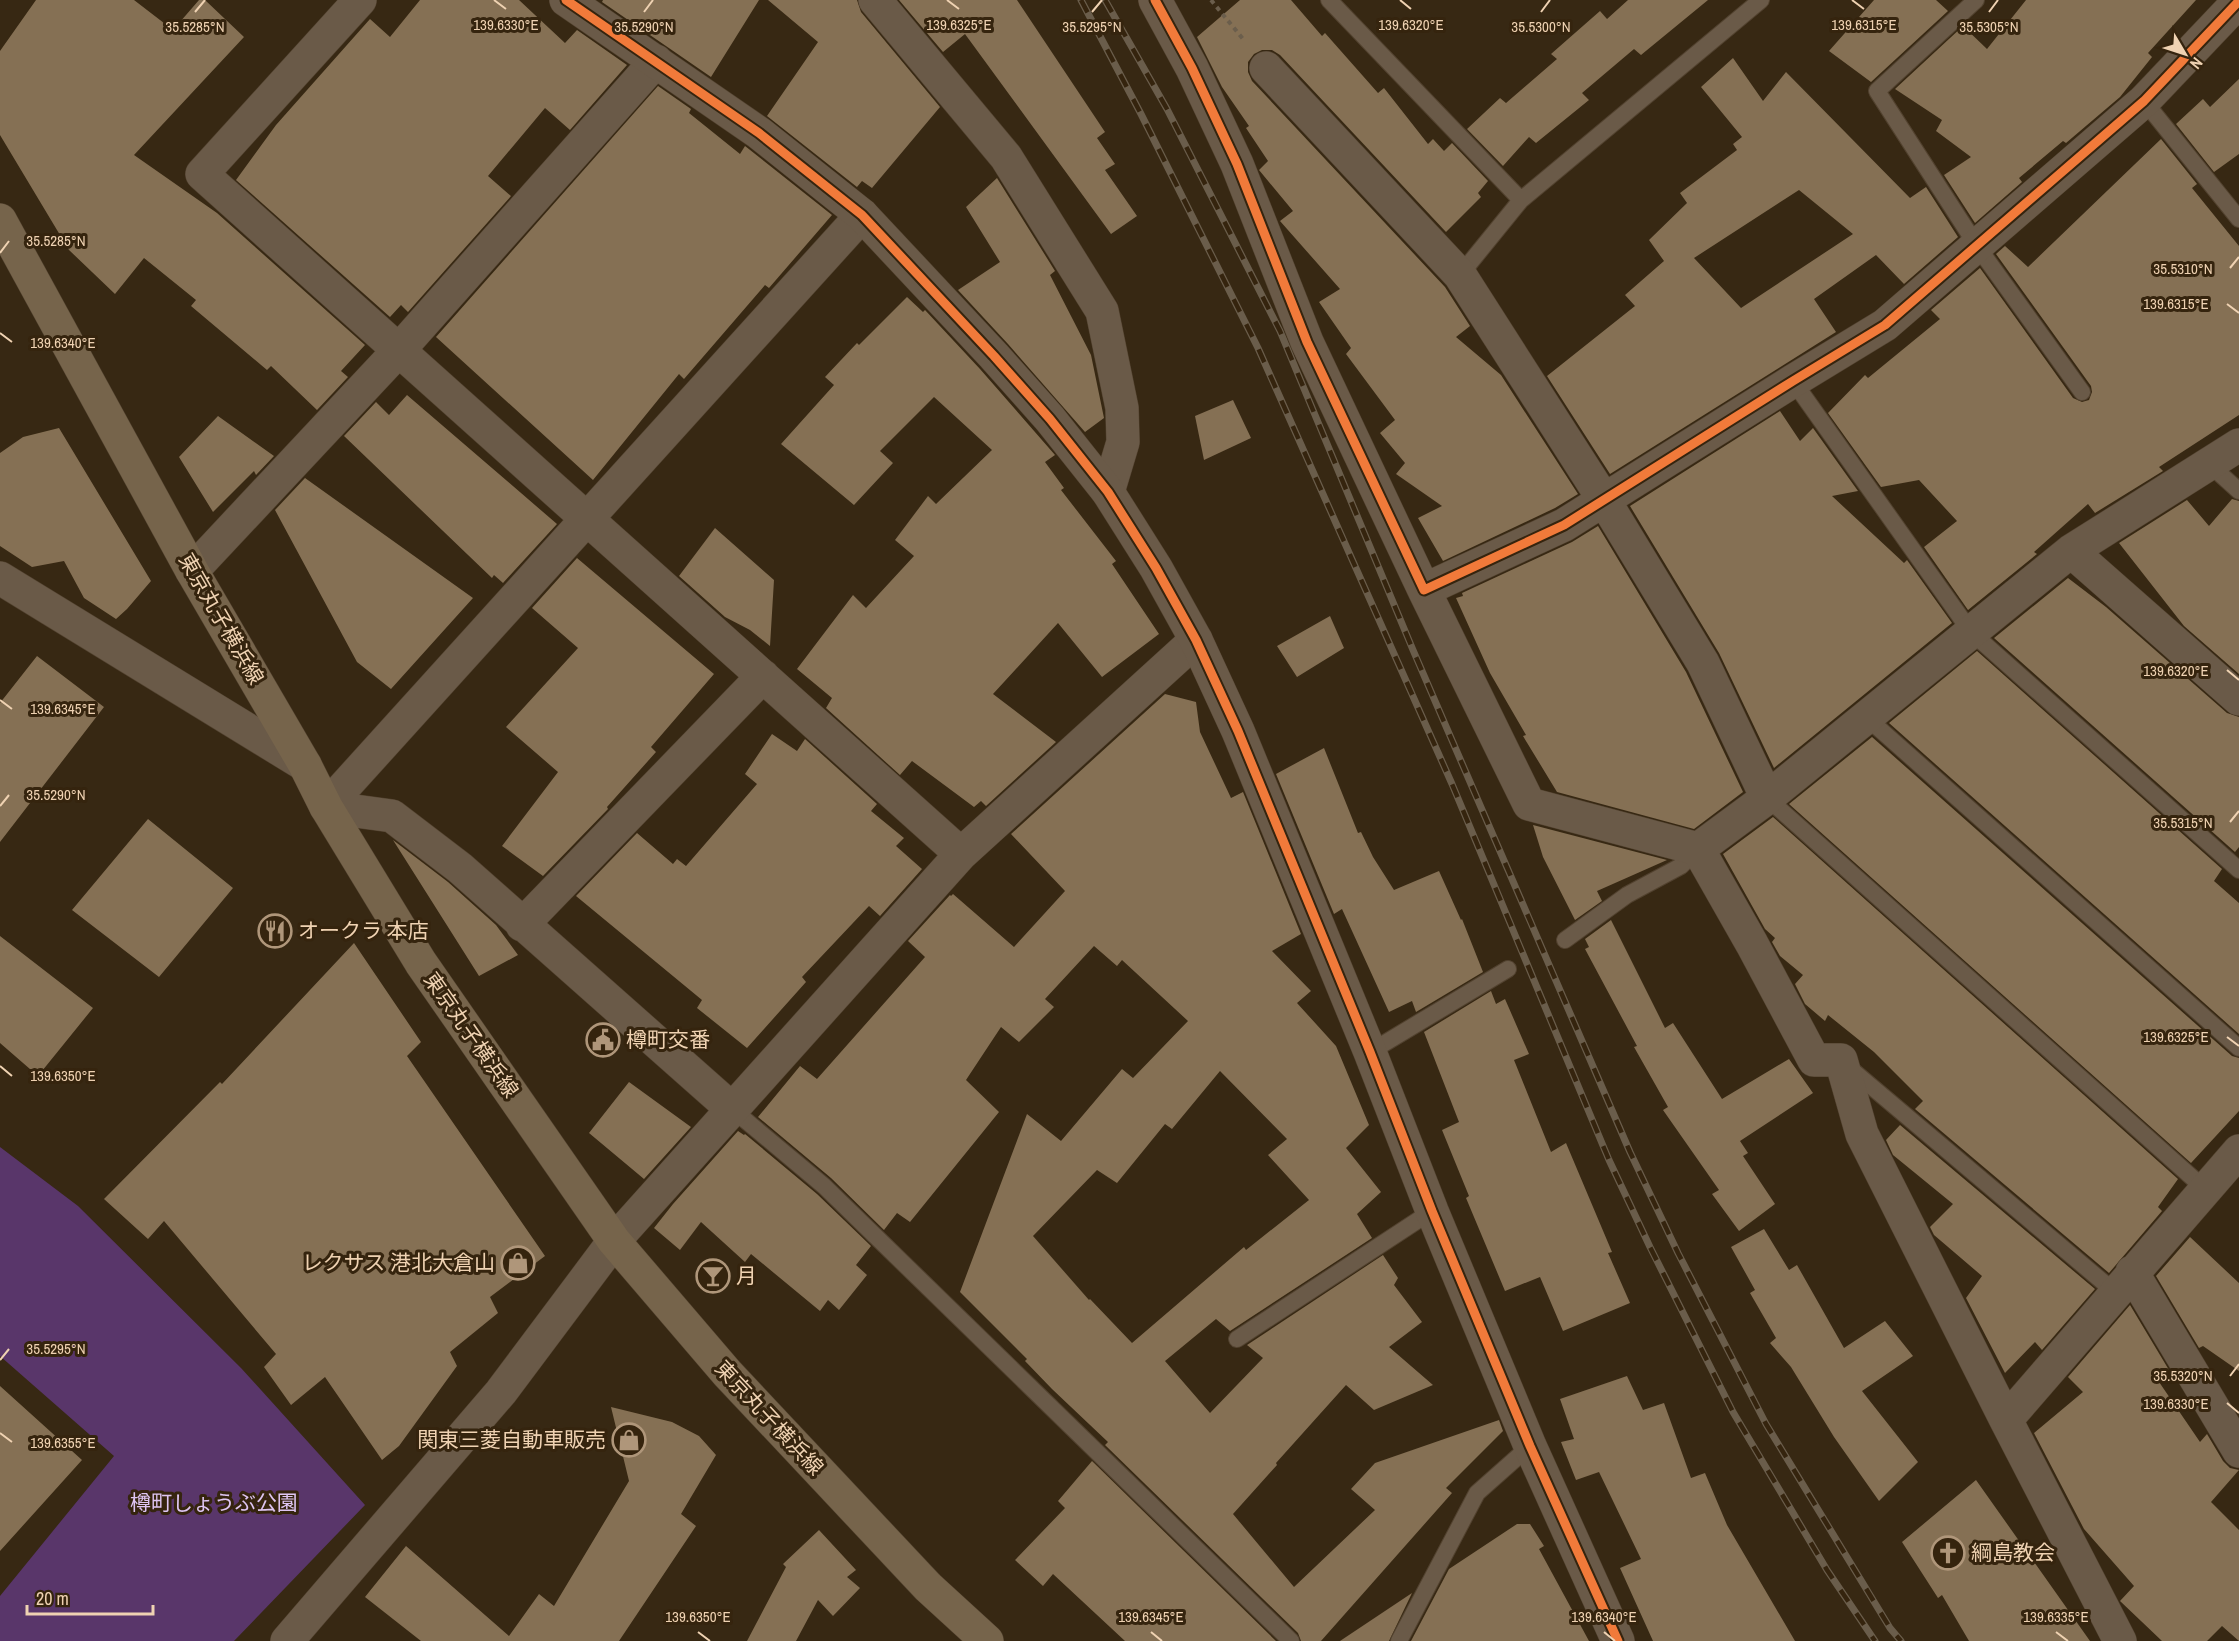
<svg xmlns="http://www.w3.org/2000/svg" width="2239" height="1641" viewBox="0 0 2239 1641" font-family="'Archivo Narrow','Noto Sans JP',sans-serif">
<rect width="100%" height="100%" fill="#372813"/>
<path fill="#59366a" d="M0,1147L78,1206L241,1368L365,1505L234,1641H0V1596L114,1456L0,1356Z"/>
<path fill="#857054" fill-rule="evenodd" d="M36,0H134L173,30L199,0H205L244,37L134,155L217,213L365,345L341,371L348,377L317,410L271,366L267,370L191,306L196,300L144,258L115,294L69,250L0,135V51Z
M420,0H519L565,43L577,30L627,65L570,130L545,108L488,176L511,196L408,312L401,305L390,317L236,180L276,125L370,19L390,37Z
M603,0H759L711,77L602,2Z
M768,0H857L861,12L940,107L872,188L862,181L857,187L767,116L818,42Z
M899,0H1017L1105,132L1097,138L1115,164L1105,170L1137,216L1111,234L965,34L943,52Z
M1240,0H1291L1322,36L1325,33L1378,93L1384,88L1428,144L1433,139L1444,151L1452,143L1488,181L1478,193L1481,197L1446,232L1280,55L1272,50H1262L1254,54L1248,62V72L1252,81L1445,287L1470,326L1456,337L1501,375L1578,494L1555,508L1443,561L1418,518L1442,506L1396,474L1405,463L1380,433L1395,420L1346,354L1351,348L1319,302L1340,289L1280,221L1293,211L1259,170L1268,161L1246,128L1249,126L1222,87L1197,37Z
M1628,0H1708L1641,55L1634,49L1582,93L1589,100L1536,143L1529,137L1503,166L1467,129L1500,98L1506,103L1557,59L1551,54L1600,11L1607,19Z
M1874,0H1936L1948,11L1871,82L1829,51Z
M2026,0H2196L2148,53L2152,57L2120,97L2066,143L2063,141L2019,178L2022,182L1975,223L1944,175L1971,157L1936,131L1942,120L1895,89L1963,26L1987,49Z
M1733,58L1763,101L1786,72L1910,198L1926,187L1958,237L1904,284L1876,255L1814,299L1836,332L1610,474L1547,376L1635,306L1625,295L1664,261L1649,240L1687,203L1680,193L1737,150L1733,144L1742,137L1701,87ZM1799,190L1853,234L1741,308L1694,258Z
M2239,79V154L2214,172L2176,124L2203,99L2210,107Z
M658,86L691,109L689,113L740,154L745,146L832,215L769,288L765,285L684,379L679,374L593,480L436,337Z
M2161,139L2197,184L2192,188L2239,246V415L2159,467L2163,471L2095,513L2088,504L2034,552L2037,554L1968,610L1924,547L1957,521L1919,480L1881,487L1828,413L1865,375L1868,378L1940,319L1931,310L1980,268L2073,398L2082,402L2089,400L2092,392L2091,386L1996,254L2005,246L2028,267Z
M997,178L1055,271L1050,275L1091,355L1104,418L1085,432L1008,344L958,290L1000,262L966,207Z
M907,297L923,312L925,310L980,369L1055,455L1045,462L1064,488L1061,490L1116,561L1112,564L1159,634L1102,677L1058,623L993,694L1056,742L986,806L981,801L974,807L912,761L900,775L826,708L832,698L797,669L853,595L866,608L914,556L895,540L928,496L936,504L992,450L934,397L880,451L893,463L854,505L781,444L834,385L825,377L857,343L859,345Z
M407,395L557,524L503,583L494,575L492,578L344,436L376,402L389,415Z
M1233,400L1251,438L1204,460L1195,416Z
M1780,411L1800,441L1813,428L1858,491L1832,496L1904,563L1907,560L1952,623L1774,768L1719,653L1630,506Z
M218,416L274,456L256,475L254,471L213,512L179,457Z
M59,428L151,581L127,609L116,619L84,598L64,561L32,567L0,546V453L23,437Z
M305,478L473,598L391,689L357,662L275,510Z
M2232,499L2239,501V674L2184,626L2119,543L2187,500L2209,526Z
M1598,526L1686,672L1743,792L1694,829L1557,792L1523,736L1526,735L1490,673L1456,598L1463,596L1462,593L1572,542Z
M715,528L774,580L770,646L750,630L725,617L679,576Z
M577,558L714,674L651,747L656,752L607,807L608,809L543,876L502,846L558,772L506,727L578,648L532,608Z
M2068,578L2106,607L2227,713L2239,717V847L2235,852L1994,638Z
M1330,616L1344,648L1297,677L1277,646Z
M1977,651L2222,869L2214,881L2239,903V1034L1889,723Z
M37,656L104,707L0,842V703Z
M1165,694L1196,702L1200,732L1231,798L1243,792L1301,934L1272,951L1311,991L1297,1003L1336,1046L1369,1125L1346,1148L1381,1192L1357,1214L1372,1238L1230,1331L1216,1319L1165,1361L1210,1413L1263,1358L1247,1345L1383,1255L1398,1278L1394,1285L1422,1322L1389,1347L1433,1385L1374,1410L1346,1385L1276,1463L1277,1465L1233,1514L1294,1587L1375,1510L1351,1489L1375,1463L1499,1420L1503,1431L1446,1488L1452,1493L1321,1641H1301L1298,1633L1105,1445L1108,1442L1052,1389L1025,1361L1027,1359L960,1292L1027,1114L1061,1141L1122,1069L1133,1078L1188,1021L1122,960L1117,966L1094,946L1045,999L1054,1007L1019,1042L1001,1027L966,1080L999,1112L910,1222L897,1213L884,1230L831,1178L758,1117L800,1066L817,1079L925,957L908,941L950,895L951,896L953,894L1014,947L1065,891L1011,834ZM1220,1071L1287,1139L1268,1155L1309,1200L1246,1250L1244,1247L1132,1343L1090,1299L1089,1300L1033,1236L1097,1170L1117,1183L1165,1124L1172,1129Z
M772,734L797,751L805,739L877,804L871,811L904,838L896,846L922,869L880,916L869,906L802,977L806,982L747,1048L697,1008L702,1000L576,896L637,833L673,864L677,859L686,866L757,784L745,774Z
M1872,737L2232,1056L2239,1058V1111L2191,1163L1789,804Z
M1324,748L1358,833L1361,832L1373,857L1394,890L1439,871L1461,920L1462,919L1483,972L1416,1012L1412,1001L1389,1012L1342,909L1334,914L1276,774Z
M1773,817L2178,1179L2158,1207L2162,1211L2109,1273L1915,1109L1923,1101L1874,1052L1828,1015L1825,1021L1805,1004L1795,984L1803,975L1780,956L1772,942L1775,938L1765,929L1723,854Z
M148,819L233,888L159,977L72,910Z
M1533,825L1667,860L1597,891L1602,901L1575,920L1543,857Z
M393,840L448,882L496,925L518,955L479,976Z
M1611,920L1665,1028L1673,1023L1722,1099L1789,1059L1813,1093L1740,1141L1748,1153L1743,1156L1775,1204L1739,1231L1712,1194L1719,1190L1663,1110L1668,1107L1634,1047L1637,1046L1585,949L1589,947L1585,939Z
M0,936L93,1008L38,1076L0,1043Z
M354,943L421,1042L407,1056L545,1256L490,1297L498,1313L450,1352L457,1366L399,1446L382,1460L325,1377L291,1405L264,1367L276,1354L164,1221L148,1239L104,1199L220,1082L222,1084Z
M1491,991L1496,1004L1505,999L1529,1054L1514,1060L1551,1152L1566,1143L1612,1252L1608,1253L1630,1303L1563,1331L1540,1277L1505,1291L1466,1198L1469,1196L1442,1130L1459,1122L1424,1032Z
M629,1082L691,1127L644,1179L589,1133Z
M1900,1125L2095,1289L2042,1350L2035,1342L2005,1373L1966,1298L1982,1276L1934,1235L1930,1227L1953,1204L1893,1155L1886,1140Z
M738,1131L744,1135L745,1134L817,1194L871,1246L856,1265L867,1275L839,1310L828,1300L820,1311L751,1254L745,1262L701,1222L680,1250L654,1228L673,1204Z
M1764,1229L1789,1270L1797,1265L1844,1348L1885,1321L1913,1356L1862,1391L1918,1462L1879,1501L1834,1437L1791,1367L1770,1343L1776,1338L1750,1293L1755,1290L1731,1247Z
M2190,1237L2239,1283V1371L2203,1346L2199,1348L2156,1276Z
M2130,1305L2169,1370L2157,1379L2200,1442L2207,1434L2223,1461L2230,1468L2239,1470L2211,1502L2239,1530V1641L2222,1626L2207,1641H2162L2120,1601L2134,1586L2084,1529L2034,1433L2083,1392L2068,1377Z
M1627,1376L1643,1410L1664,1403L1691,1478L1705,1473L1727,1525L1795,1641H1653L1620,1568L1641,1559L1599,1472L1576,1480L1561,1442L1574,1439L1560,1399Z
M0,1386L82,1460L0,1551Z
M611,1407L672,1422L699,1436L716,1455L681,1514L696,1526L619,1641H421L365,1597L406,1546L509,1636L539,1594L554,1606L629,1481Z
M1092,1461L1276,1641H1125L1053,1574L1043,1586L1015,1560L1065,1508L1058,1501Z
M1976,1480L2090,1641H1969L1942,1595L1938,1598L1902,1542Z
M1517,1524H1530L1544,1546L1539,1549L1589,1641H1411L1449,1569Z
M819,1530L856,1570L847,1577L860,1588L833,1616L818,1600L796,1641H747L786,1567L783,1564Z
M1412,1593L1389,1641H1340Z"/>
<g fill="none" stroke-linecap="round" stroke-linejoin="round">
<defs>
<path id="service" d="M1329,0L1521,200
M1976,0L1877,91L1977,246L2082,392
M2144,101L2239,219
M1460,275L1521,200L1761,0
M1793,381L1971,632L2239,870
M2208,463L2239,491
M1866,717L2239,1048
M1767,798L2205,1189
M1565,940L1627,895L1681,866L1698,849
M1370,1052L1508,969
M1846,1065L2116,1293
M732,1109L824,1186L1291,1641
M1237,1339L1432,1211
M1399,1641L1477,1493L1530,1446"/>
<path id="minor" d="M360,0L202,174L961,854
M875,0L1006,157L1102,311L1122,408L1123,442L1108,492
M1155,0L1192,68L1237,164L1307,342L1424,590L1564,525L1793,381L1885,325L2144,101L2239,1
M1266,68L1460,275L1604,500L1703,663L1767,798
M2071,551L2239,699
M192,571L399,350L656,61
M0,578L305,765
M1424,590L1529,804L1698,849L1752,944L1814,1060H1841L1862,1134L2006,1420L2120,1641
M326,807L862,215
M326,807L392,816L460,868L732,1109
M1698,849L1767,798L2071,551L2239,445
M522,925L763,676
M614,1241L961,854L1196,640
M2132,1272L2239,1451
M2006,1420L2239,1151"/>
<path id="tertiary" d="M566,0L759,133L862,215L994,356L1050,419L1108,492L1156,568L1196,640L1238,731L1370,1052L1432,1211L1530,1446L1618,1641
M287,1641L501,1392L614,1241"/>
<path id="primary" d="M0,220L192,571L305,765L326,807L421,963L614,1241L727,1373L928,1587L987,1641"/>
</defs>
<use href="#service" stroke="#52422f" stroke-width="18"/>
<use href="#minor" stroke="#52422f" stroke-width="34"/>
<use href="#tertiary" stroke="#52422f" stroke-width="34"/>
<use href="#primary" stroke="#52422f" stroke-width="34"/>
<path stroke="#6b5e4c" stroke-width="4" stroke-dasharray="4.5 4.5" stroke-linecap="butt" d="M1211,0L1243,39"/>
<use href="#service" stroke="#6a5a48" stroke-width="16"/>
<use href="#minor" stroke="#6a5a48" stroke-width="33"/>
<use href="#tertiary" stroke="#6a5a48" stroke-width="33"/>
<use href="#primary" stroke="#76644b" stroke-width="33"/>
<defs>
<path id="rail" d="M1081,0L1141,114L1258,348L1452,784L1609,1160L1650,1247L1733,1412L1827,1570L1875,1641
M1105,0L1167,109L1280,331L1413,650L1630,1152L1678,1253L1766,1424L1890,1628L1901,1641"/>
</defs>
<use href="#rail" stroke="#6a5d4b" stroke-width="7"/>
<use href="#rail" stroke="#35240e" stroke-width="4.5" stroke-dasharray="14" stroke-linecap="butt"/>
<defs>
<path id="cycleway" d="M566,0L759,133L862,215L994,356L1050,419L1108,492L1156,568L1196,640L1238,731L1370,1052L1432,1211L1530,1446L1618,1641
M1155,0L1192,68L1237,164L1307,342L1424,590L1564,525L1793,381L1885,325L2144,101L2239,1"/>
</defs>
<use href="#cycleway" stroke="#35240e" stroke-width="13"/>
<use href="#cycleway" stroke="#f17a3a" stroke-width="9"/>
</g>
<path fill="none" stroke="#efd2b2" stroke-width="2" d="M494,0L506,9M947,0L959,9M1400,0L1411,9M1852,0L1864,9M195,12L205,0M644,12L653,0M1092,12L1102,0M1541,12L1550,0M1989,12L1998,0M0,253L9,241M2230,268L2239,257M2227,304L2239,313M0,333L12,342M2227,670L2239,680M0,700L12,709M0,806L9,795M2230,822L2239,811M2227,1037L2239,1046M0,1066L12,1076M0,1360L9,1349M2230,1376L2239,1364M2227,1403L2239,1413M0,1433L12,1442M698,1632L710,1641M1151,1632L1162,1641M1604,1632L1615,1641M2056,1632L2068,1641"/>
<defs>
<symbol id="restaurant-ring" viewBox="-11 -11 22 22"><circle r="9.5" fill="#35240e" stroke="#af967a" stroke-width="1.5"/><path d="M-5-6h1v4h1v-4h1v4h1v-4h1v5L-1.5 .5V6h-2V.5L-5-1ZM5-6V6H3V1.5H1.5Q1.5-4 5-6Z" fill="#af967a"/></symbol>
<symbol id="civic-ring" viewBox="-11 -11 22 22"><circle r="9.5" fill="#35240e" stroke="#af967a" stroke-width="1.5"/><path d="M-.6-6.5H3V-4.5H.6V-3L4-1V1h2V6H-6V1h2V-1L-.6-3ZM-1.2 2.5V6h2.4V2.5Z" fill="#af967a"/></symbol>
<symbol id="shop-ring" viewBox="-11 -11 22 22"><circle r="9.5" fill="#35240e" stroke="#af967a" stroke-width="1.5"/><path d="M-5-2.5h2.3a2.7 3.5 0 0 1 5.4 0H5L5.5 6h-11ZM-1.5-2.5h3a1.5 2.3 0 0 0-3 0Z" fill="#af967a"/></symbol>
<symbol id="bar-ring" viewBox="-11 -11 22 22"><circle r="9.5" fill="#35240e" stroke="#af967a" stroke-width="1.5"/><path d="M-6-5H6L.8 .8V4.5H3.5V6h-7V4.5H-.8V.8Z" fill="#af967a"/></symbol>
<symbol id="church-ring" viewBox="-11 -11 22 22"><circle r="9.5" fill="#35240e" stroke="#af967a" stroke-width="1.5"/><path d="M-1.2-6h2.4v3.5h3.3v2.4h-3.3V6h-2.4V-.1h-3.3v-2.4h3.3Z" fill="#af967a"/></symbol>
</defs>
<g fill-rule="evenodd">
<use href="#restaurant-ring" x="256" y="912" width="38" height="38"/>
<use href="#civic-ring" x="584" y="1021" width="38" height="38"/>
<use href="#shop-ring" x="499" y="1244" width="38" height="38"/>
<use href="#bar-ring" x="694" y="1257" width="38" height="38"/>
<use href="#shop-ring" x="610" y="1421" width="38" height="38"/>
<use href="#church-ring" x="1929" y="1534" width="38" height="38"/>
</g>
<g text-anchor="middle" stroke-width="6" stroke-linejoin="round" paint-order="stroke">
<g font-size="21" fill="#efd2b2" stroke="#35240e">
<text transform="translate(221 619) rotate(60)" y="7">東京丸子横浜線</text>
<text transform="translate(471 1035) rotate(55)" y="7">東京丸子横浜線</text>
<text transform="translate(769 1418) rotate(47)" y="7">東京丸子横浜線</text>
</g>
<g font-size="21" fill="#efd2b2" stroke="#35240e" text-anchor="start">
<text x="298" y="938">オークラ 本店</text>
<text x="626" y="1047">樽町交番</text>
<text x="495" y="1270" text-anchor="end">レクサス 港北大倉山</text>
<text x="736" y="1283">月</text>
<text x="606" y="1447" text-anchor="end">関東三菱自動車販売</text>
<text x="1971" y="1560">綱島教会</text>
</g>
<g font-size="21" fill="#dec5f2" stroke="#35240e">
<text x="214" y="1510">樽町しょうぶ公園</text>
</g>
</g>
<g font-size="15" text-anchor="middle" fill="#efd2b2" stroke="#35240e" stroke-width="6" stroke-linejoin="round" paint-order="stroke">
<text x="506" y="30">139.6330°E</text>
<text x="959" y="30">139.6325°E</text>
<text x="1411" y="30">139.6320°E</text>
<text x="1864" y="30">139.6315°E</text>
<text x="1541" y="32">35.5300°N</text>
<text x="1989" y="32">35.5305°N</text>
<text x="195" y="32">35.5285°N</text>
<text x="644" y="32">35.5290°N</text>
<text x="1092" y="32">35.5295°N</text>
<text x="56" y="246">35.5285°N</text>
<text x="2183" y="274">35.5310°N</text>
<text x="2176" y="309">139.6315°E</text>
<text x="63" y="348">139.6340°E</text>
<text x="2176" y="676">139.6320°E</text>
<text x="63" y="714">139.6345°E</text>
<text x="56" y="800">35.5290°N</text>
<text x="2183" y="828">35.5315°N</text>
<text x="2176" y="1042">139.6325°E</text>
<text x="63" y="1081">139.6350°E</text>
<text x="56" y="1354">35.5295°N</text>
<text x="2183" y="1381">35.5320°N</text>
<text x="2176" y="1409">139.6330°E</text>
<text x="63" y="1448">139.6355°E</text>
<text x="698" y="1622">139.6350°E</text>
<text x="1151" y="1622">139.6345°E</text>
<text x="1604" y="1622">139.6340°E</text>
<text x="2056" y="1622">139.6335°E</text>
</g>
<g transform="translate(2185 54) rotate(129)" stroke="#35240e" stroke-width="4.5" paint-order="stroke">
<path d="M0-4.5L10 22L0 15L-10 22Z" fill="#efd2b2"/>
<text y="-9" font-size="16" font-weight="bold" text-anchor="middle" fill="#efd2b2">N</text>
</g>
<path d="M27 1605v9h126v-9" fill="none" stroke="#efd2b2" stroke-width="3"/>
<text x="36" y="1605" font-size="18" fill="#efd2b2" stroke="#35240e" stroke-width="4.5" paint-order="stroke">20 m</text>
</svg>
